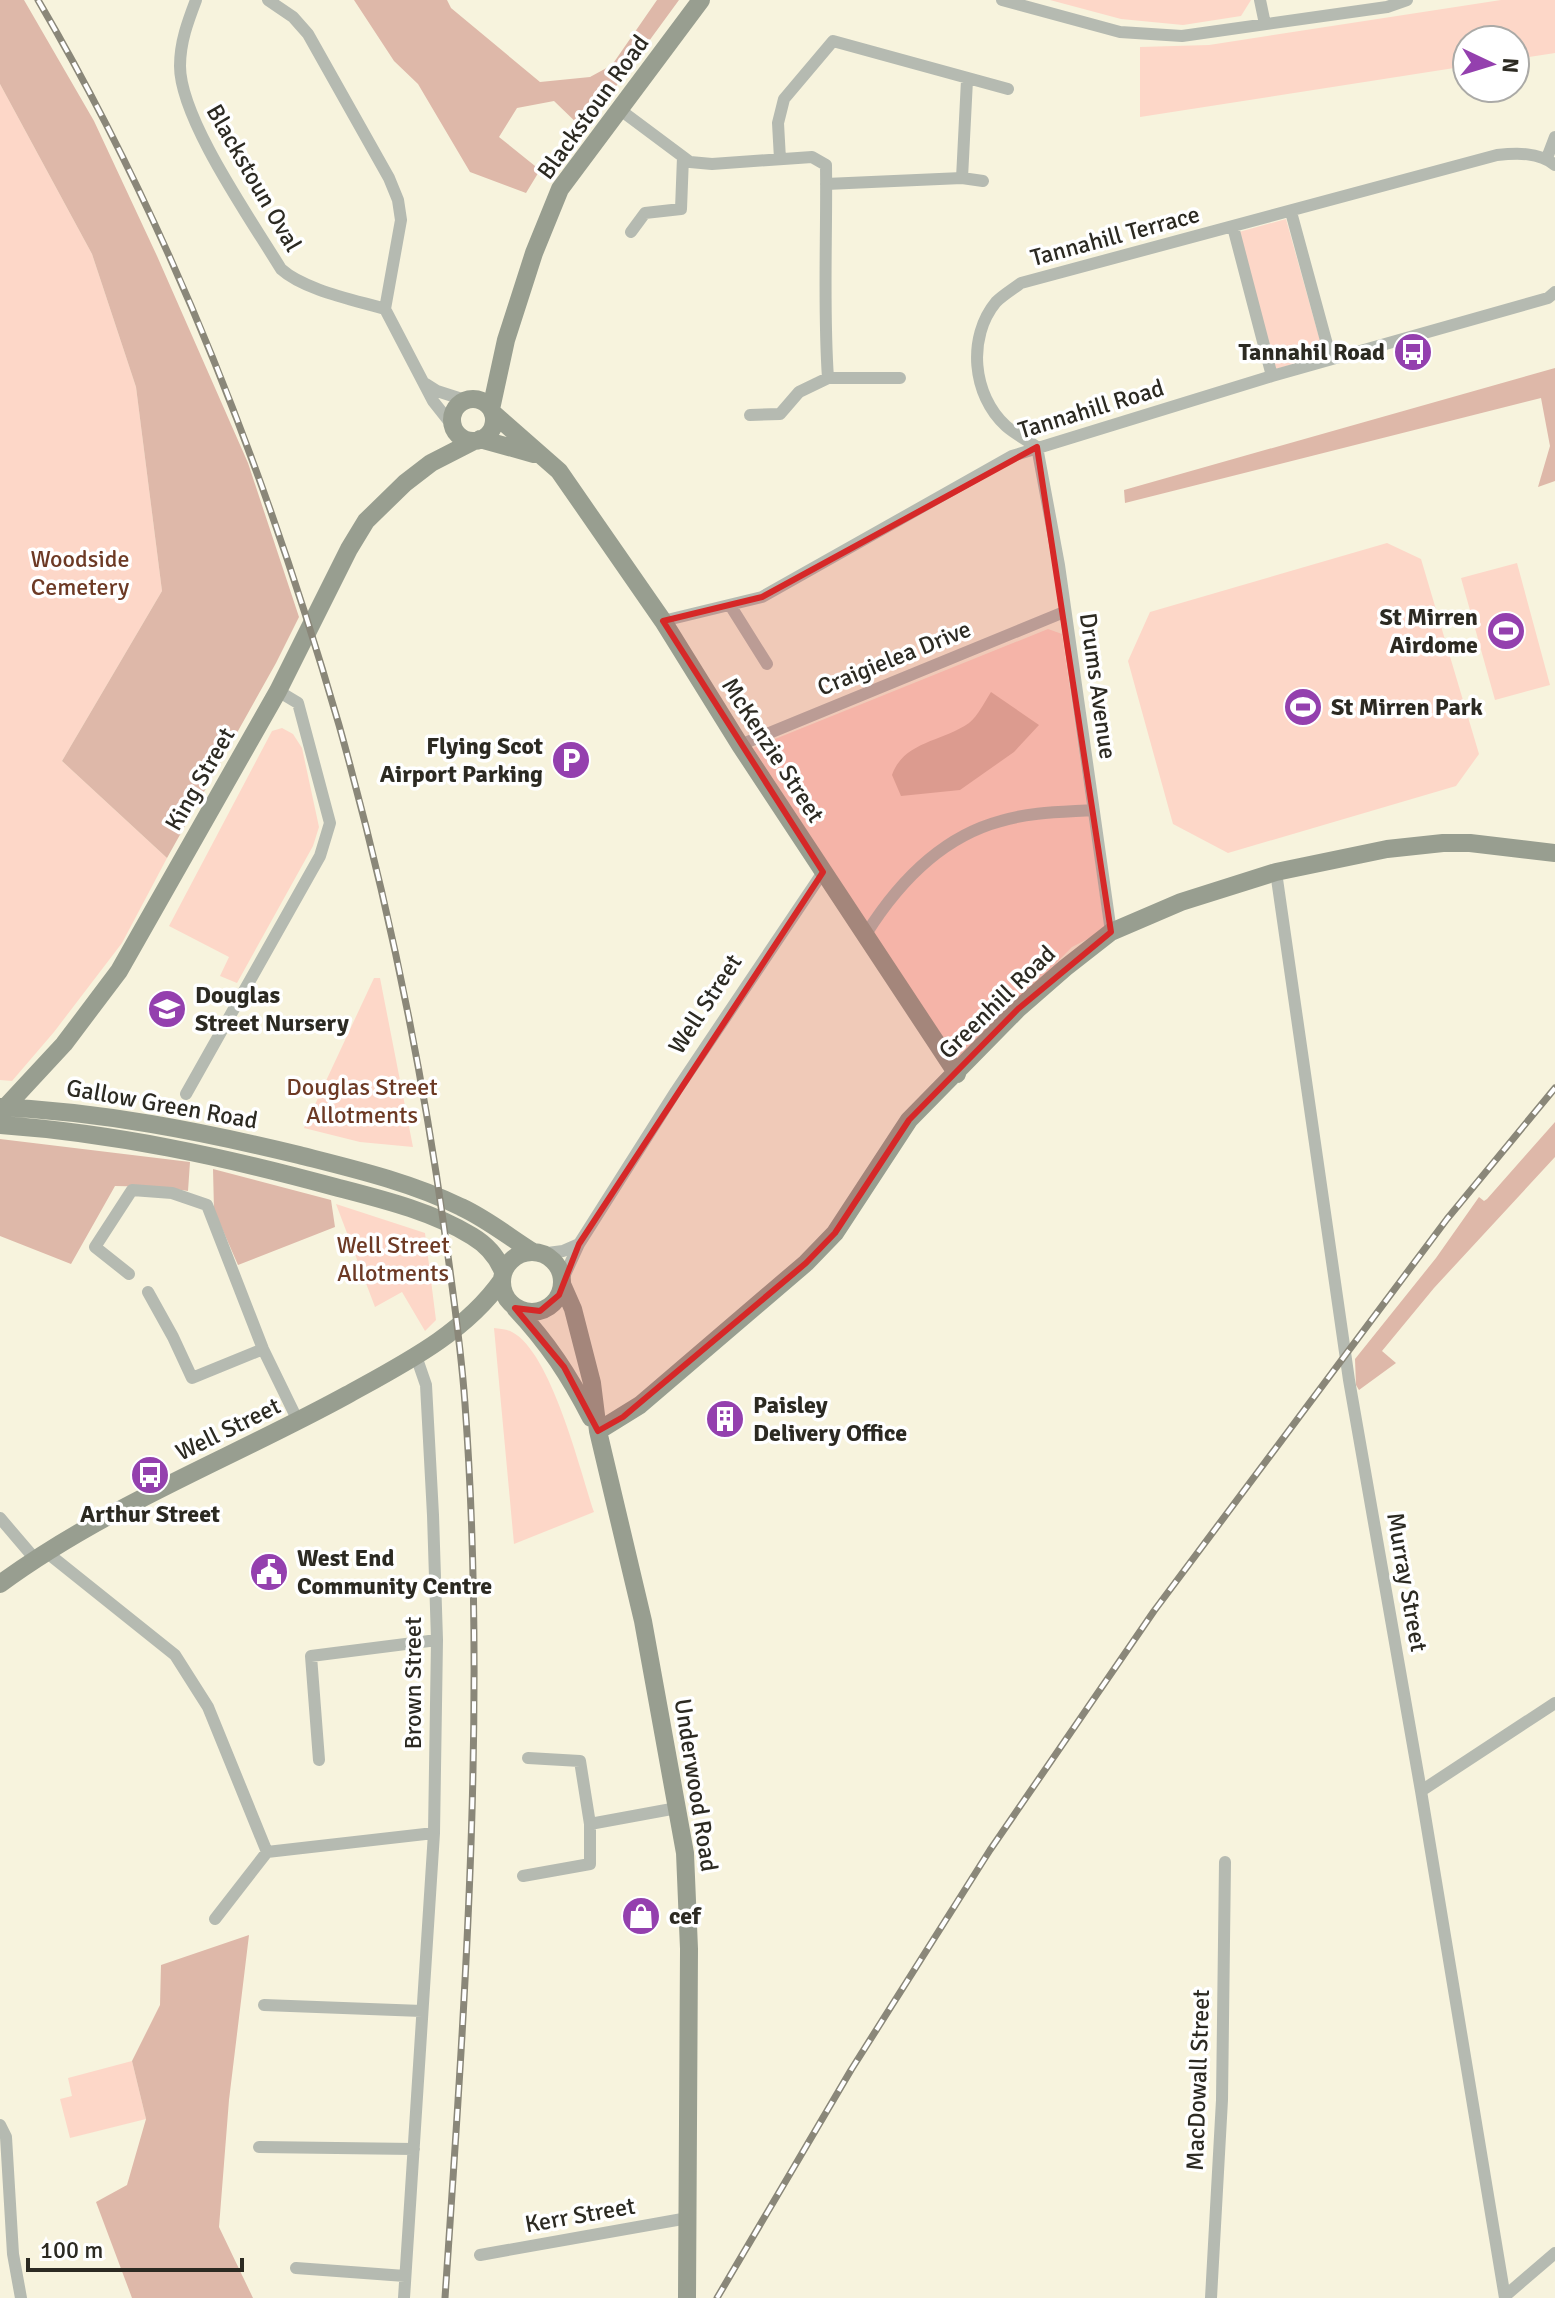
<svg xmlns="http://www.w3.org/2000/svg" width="1555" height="2298" viewBox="0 0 1555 2298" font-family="Signika,sans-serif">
<rect width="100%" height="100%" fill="#f7f3dd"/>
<path fill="#fdd7c8" d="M1050,0H1251L1241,16L1183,25L1121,19Z
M1501,0H1555V53L1515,59V40H1467V66L1140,117V47L1209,45Z
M0,84L92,254L136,387L162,591L62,761L167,858L122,943L54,1032L12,1081L0,1080Z
M1286,219L1324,355L1276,369L1239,232Z
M1387,543L1421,559L1479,754L1456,786L1228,853L1173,824L1128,661L1150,612Z
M1517,563L1550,685L1495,700L1461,578Z
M1048,629L1062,634L1105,930L1072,947L958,1062L753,748Z
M282,728L293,734L302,748L319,827L313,846L237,983L220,976L229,957L169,926L272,731Z
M374,978H380L413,1147L360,1142L304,1128Z
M336,1204L425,1233L436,1320L425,1331L402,1292L375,1307Z
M494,1328C499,1329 507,1329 512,1332C551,1352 580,1470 594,1512L514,1544Z
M132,2061L146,2119L70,2138L60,2099L72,2096L68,2078Z"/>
<path fill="#deb8a9" d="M0,0H24L94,121L157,256L248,463L299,617L276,663L167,858L62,761L162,591L136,387L92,254L0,84Z
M354,0H447L451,8L540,82L590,77L612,65L657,0H679L584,130L554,101L517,108L499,137L540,170L526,193L470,172L418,84L394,61Z
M1555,368V481L1538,487L1550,446L1541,398L1125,503L1124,490Z
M991,692L1039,725L1014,752L960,790L901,796L892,775C904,741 942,742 969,723C978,716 985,701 991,692Z
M1555,1122V1157L1434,1288L1382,1351L1396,1363L1359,1390L1356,1385L1355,1359L1436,1258L1479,1197L1484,1201L1487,1199Z
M0,1139L190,1162L188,1191L161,1187L115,1186L71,1264L0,1236Z
M213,1169L331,1200L335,1227L238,1265L214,1210Z
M249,1935L229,2100L219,2227L253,2298H132L96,2202L127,2185L146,2119L132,2061L160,2005L161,1965Z"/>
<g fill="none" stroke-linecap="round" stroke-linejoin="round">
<path stroke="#b5bab1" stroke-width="12" d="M196,0C188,21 180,42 180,66C180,119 252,221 281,269C304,290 355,300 385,309
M268,0L293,17L308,34L389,178L398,200L401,220L385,309L433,401L452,425
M1002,0L1120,32L1182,36L1387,7L1407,0
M1260,0L1265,24
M619,109L690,162L712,164L812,157L826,165C827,236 823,307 828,378H900
M1547,158L1555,137
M780,159L778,123L784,99L833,41L1008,89
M962,178L967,80
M826,184L962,178L983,181
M1291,212L1331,359
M1233,227L1272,376
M631,232L645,213L681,209L683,157
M426,384L437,391L465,400
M750,415L780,414L799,392L828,378
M1037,447C1027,440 1015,434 1006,426C972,395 967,337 996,302C1003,295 1013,289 1021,283L1497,155C1517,153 1539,152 1555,165
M1037,447L1059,565L1111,932
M730,605L767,664
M663,621L762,597L1012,456L1272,376L1548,298L1555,292
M740,745L1064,612
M1276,872L1349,1380L1421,1791L1505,2298
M866,934C898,883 941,837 1001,821C1030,812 1063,812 1093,810
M186,1094L320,856L330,823L298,703L278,691
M540,1254L563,1251L579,1244
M129,1274L95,1247L132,1190L172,1193L207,1205L263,1349L298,1421
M562,1281L579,1244L676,1091L823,872
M148,1292L173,1337L192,1378L263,1349
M0,1518L35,1559
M45,1551L175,1655L208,1707L267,1852L215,1919
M528,1758L580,1761L590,1824
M319,1760L311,1656L437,1640
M1421,1791L1555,1703
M267,1852L434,1833
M523,1876L590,1864V1824L677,1808
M264,2005L422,2011
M0,2125L6,2137L13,2254L21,2298
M259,2147L414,2149
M480,2255L688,2218
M296,2268L405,2276
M1505,2296L1555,2253
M404,2298L434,1833L437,1640L433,1515L426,1385L416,1356
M1211,2298L1222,2100L1225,1862"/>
<path stroke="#989e90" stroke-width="18" d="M452 420a21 21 0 1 1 42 0a21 21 0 1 1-42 0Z
M491,409L506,340L534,253L560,189L701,0
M493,413L559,471L663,621L740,745L957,1074
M480,439L534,454
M0,1107C102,1112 200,1131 299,1155C354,1169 410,1182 461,1207C487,1219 509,1237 533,1252
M0,1113L64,1044L119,971L278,691L349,549L366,521L405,483L431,463L474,441
M0,1125C114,1133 225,1157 335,1187C381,1199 431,1211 472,1236C487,1245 497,1256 503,1272
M502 1282a30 30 0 1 1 60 0a30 30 0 1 1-60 0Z
M562,1284L573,1309L592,1383L598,1431L643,1621L685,1853L689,1949L687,2298
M515,1308C548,1343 569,1375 591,1418
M598,1431L640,1405L806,1263L835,1233L909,1120L1018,1009L1065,968L1111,932L1181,902L1276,872L1387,849L1443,843H1470L1555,853
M0,1584C106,1506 232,1458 347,1395C403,1364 465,1333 502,1280"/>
<defs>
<path id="rail" d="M38,0C171,227 266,473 339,725C386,893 420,1054 444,1227C452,1286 461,1345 465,1404C487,1703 465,2000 445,2298
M717,2298L851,2070L990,1850L1154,1611L1447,1219L1555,1088"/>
</defs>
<use href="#rail" stroke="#8a8779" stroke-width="7"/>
<use href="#rail" stroke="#fff" stroke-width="4" stroke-dasharray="12" stroke-linecap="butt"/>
</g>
<path fill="#d62828" fill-opacity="0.2" stroke="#d62828" stroke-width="6" stroke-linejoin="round" d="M1037,447L1111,932L1018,1009L909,1120L835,1233L806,1263L623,1417L598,1431L564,1367L515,1308L540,1311L559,1295L579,1244L823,872L663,621L762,597Z"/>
<defs>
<symbol id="bus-disc" viewBox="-11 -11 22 22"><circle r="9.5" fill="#9440ae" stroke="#fff"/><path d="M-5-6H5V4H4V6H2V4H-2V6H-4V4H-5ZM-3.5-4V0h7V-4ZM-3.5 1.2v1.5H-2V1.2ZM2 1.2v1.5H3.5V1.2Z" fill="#fff"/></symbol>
<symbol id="stadium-disc" viewBox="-11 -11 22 22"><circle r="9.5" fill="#9440ae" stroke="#fff"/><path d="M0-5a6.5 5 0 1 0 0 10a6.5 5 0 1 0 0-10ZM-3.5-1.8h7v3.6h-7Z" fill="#fff"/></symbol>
<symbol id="parking-disc" viewBox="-11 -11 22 22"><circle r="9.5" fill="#9440ae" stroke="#fff"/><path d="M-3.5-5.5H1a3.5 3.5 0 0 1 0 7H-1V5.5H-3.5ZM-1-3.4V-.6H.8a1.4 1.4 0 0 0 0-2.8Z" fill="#fff"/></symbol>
<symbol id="school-disc" viewBox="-11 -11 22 22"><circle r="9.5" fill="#9440ae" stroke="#fff"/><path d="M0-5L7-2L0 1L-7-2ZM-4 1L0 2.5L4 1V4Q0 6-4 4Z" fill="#fff"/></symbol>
<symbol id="building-disc" viewBox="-11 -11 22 22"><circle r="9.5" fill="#9440ae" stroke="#fff"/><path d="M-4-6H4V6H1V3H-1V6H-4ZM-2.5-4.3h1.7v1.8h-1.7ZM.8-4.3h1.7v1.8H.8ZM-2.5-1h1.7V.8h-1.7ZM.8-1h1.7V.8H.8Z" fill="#fff"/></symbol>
<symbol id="civic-disc" viewBox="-11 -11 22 22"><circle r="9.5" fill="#9440ae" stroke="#fff"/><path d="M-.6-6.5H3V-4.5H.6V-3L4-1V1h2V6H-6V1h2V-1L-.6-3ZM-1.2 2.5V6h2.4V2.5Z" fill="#fff"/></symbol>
<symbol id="shop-disc" viewBox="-11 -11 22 22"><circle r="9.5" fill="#9440ae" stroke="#fff"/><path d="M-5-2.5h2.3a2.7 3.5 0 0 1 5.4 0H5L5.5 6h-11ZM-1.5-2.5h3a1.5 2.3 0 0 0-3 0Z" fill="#fff"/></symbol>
</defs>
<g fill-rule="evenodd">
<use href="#bus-disc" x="1391" y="330" width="44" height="44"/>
<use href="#stadium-disc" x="1484" y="609" width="44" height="44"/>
<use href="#stadium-disc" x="1281" y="685" width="44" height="44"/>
<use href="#parking-disc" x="549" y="738" width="44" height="44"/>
<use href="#school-disc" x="145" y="987" width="44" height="44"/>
<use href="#building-disc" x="703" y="1397" width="44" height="44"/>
<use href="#bus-disc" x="128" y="1453" width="44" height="44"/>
<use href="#civic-disc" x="247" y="1550" width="44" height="44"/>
<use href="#shop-disc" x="619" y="1894" width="44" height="44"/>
</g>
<g text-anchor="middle" stroke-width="7" stroke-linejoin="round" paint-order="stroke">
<g font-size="24" fill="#2c2a22" stroke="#fff">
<text transform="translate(593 107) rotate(-54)" y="8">Blackstoun Road</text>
<text transform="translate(254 178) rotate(60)" y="8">Blackstoun Oval</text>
<text transform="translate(1115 236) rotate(-15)" y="8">Tannahill Terrace</text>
<text transform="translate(1091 409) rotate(-17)" y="8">Tannahill Road</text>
<text transform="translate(894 658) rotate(-22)" y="8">Craigielea Drive</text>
<text transform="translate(1098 686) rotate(82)" y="8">Drums Avenue</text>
<text transform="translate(773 750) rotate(57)" y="8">McKenzie Street</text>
<text transform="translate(200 779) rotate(-60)" y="8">King Street</text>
<text transform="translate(997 1002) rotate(-44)" y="8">Greenhill Road</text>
<text transform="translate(705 1004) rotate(-57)" y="8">Well Street</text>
<text transform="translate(162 1104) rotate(10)" y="8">Gallow Green Road</text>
<text transform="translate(228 1429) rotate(-26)" y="8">Well Street</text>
<text transform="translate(1407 1582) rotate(80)" y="8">Murray Street</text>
<text transform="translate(413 1683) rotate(-90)" y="8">Brown Street</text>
<text transform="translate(696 1785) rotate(81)" y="8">Underwood Road</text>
<text transform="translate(1198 2080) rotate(-88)" y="8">MacDowall Street</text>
<text transform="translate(580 2215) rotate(-10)" y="8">Kerr Street</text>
</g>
<g font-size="24" font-weight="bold" fill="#2c2a22" stroke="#fff" text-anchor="start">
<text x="1385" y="360" text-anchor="end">Tannahil Road</text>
<text x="1478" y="625" text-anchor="end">St Mirren<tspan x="1478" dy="28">Airdome</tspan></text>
<text x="1331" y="715">St Mirren Park</text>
<text x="543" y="754" text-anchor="end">Flying Scot<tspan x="543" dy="28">Airport Parking</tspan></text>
<text x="195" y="1003">Douglas<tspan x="195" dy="28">Street Nursery</tspan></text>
<text x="753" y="1413">Paisley<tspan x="753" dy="28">Delivery Office</tspan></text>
<text x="150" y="1522" text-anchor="middle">Arthur Street</text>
<text x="297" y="1566">West End<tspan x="297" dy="28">Community Centre</tspan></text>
<text x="669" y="1924">cef</text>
</g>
<g font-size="24" fill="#6d3a25" stroke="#fff">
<text x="80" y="567">Woodside<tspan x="80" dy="28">Cemetery</tspan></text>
<text x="362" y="1095">Douglas Street<tspan x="362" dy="28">Allotments</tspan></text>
<text x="393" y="1253">Well Street<tspan x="393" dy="28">Allotments</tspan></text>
</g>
</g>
<g transform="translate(1491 64) rotate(94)"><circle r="38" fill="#ffffff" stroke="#abaaa7" stroke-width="2"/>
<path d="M0-6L14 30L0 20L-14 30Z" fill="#9440ae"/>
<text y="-12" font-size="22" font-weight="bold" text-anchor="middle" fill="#2c2a22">N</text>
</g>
<path d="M28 2258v12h214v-12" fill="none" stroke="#2c2a22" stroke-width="4"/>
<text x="40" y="2258" font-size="24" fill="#2c2a22" stroke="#ffffff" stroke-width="6" paint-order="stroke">100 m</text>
</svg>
